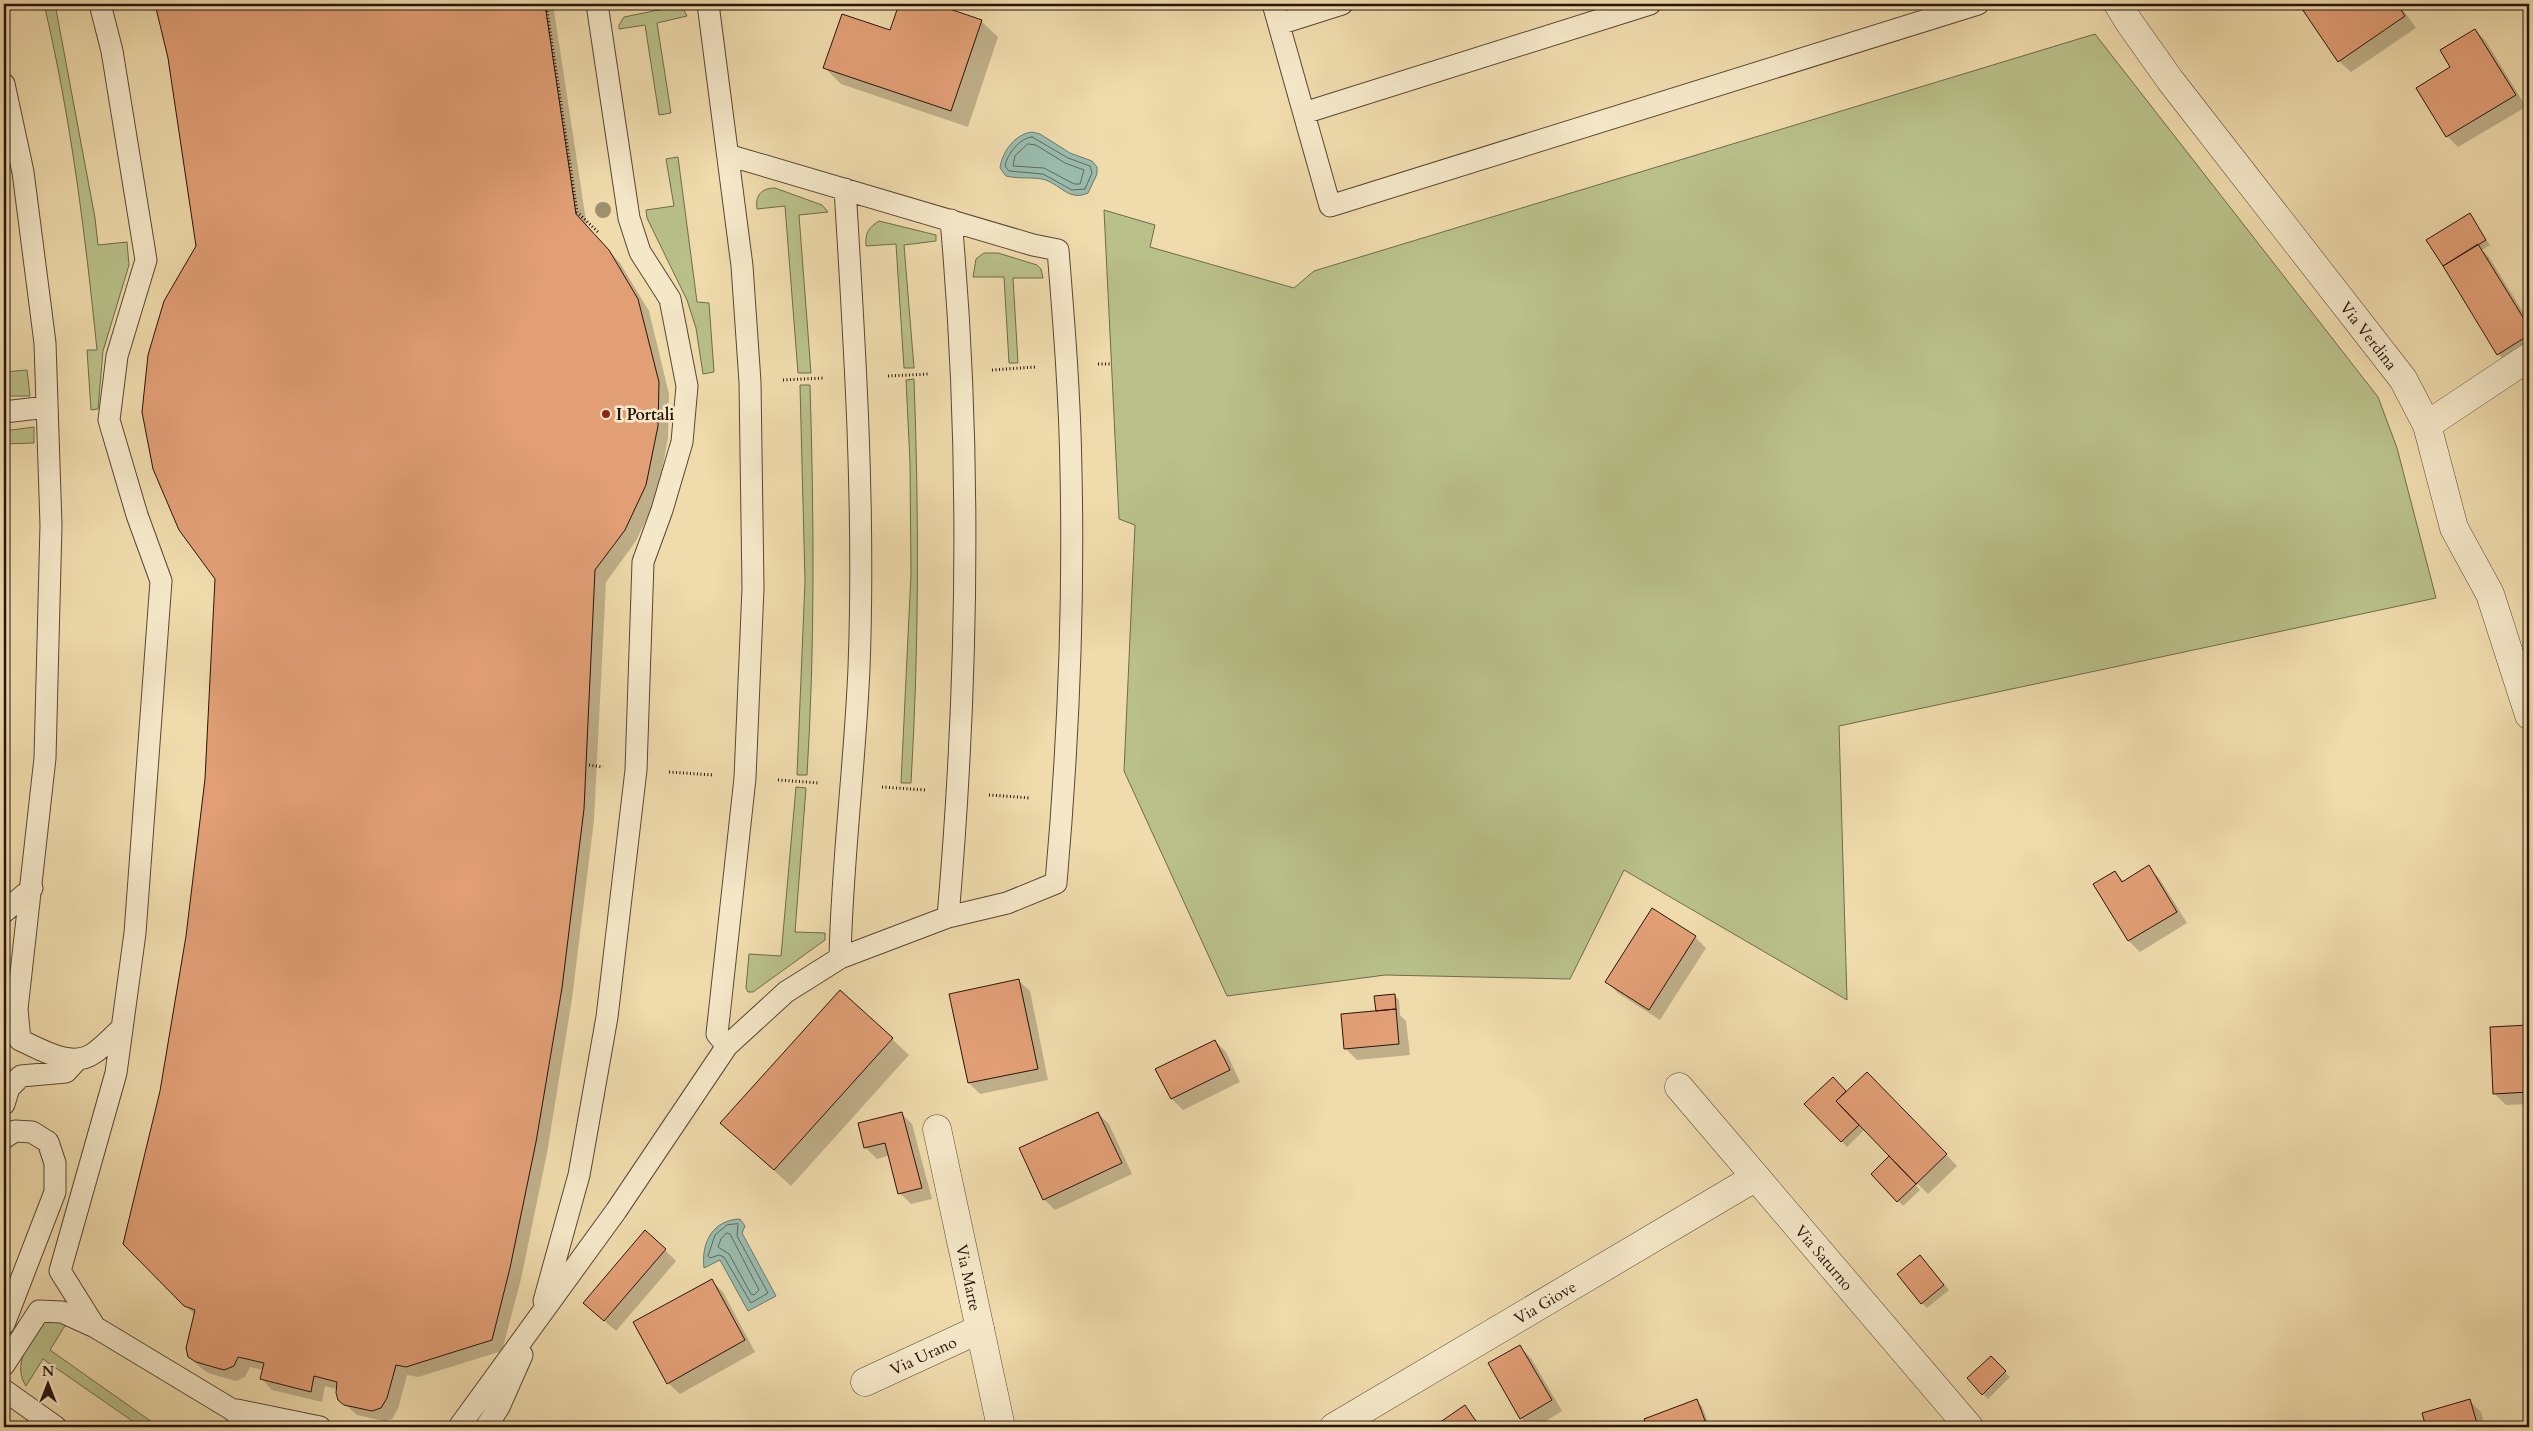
<svg xmlns="http://www.w3.org/2000/svg" width="2533" height="1431" viewBox="0 0 2533 1431" font-family="Cardo,serif">
<rect width="100%" height="100%" fill="#efdbac"/>
<filter id="stains"><feTurbulence type="fractalNoise" baseFrequency=".004" numOctaves="4"/><feColorMatrix values="0 0 0 0 .2 0 0 0 0 .09 0 0 0 0 .02 0 0 0 .5 -.17"/></filter>
<radialGradient id="worn" r=".72"><stop offset=".6" stop-color="#630" stop-opacity="0"/><stop offset="1" stop-color="#630" stop-opacity=".3"/></radialGradient>
<path fill="#b9c08a" stroke="#706a4c" d="M44,4H55L95,218L98,245L127,242L129,265L103,351L98,409L91,410L87,350H97C85,233 71,118 44,4Z
M678,6L683,8L687,16L657,23L671,113L659,115L645,25L619,29V25L624,17Z
M2095,34L2378,397L2397,448L2436,598L1839,726L1847,1000L1624,870L1570,979L1385,975L1227,996L1124,771L1135,525L1119,519L1104,210L1155,225L1150,247L1294,288L1314,271Z
M678,157L697,302L709,303L714,372L703,374L696,328L687,300L647,218L646,210L674,206L666,159Z
M775,188L822,205L828,212L799,215L811,373H798L785,206L757,209C755,196 761,188 775,188Z
M879,221L936,235V241L904,245L914,368H904L896,244L866,246C865,233 868,228 879,221Z
M984,253H998L1037,265L1041,269L1043,278H1013L1018,363H1009L1004,277H973L976,259Z
M27,370L30,396H4V372Z
M914,379C919,514 919,648 911,783H901L911,574L910,462L906,380Z
M800,385H810C814,515 815,645 807,775H797L805,581Z
M34,427V443L4,444V431Z
M796,787L806,788L795,932L825,933V940L753,992H748L746,988L749,954L781,956Z
M48,1320L66,1324L50,1350L159,1427H141L43,1359L26,1386C12,1365 29,1344 39,1324Z"/>
<path fill="#9abbad" stroke="#6c786d" d="M1032,132L1040,134L1070,153L1092,161L1097,167V174L1088,193C1068,202 1060,183 1042,179C1030,177 1018,179 1006,176L1000,168C1002,152 1015,134 1032,132Z
M740,1219L745,1226L742,1233L776,1296L748,1311L720,1260L704,1268C701,1242 713,1220 740,1219Z"/>
<path fill="#0003" d="M156,4H553L587,227L620,263L649,311L669,394L668,438L657,497L636,541L606,582L594,820L572,999L547,1153L521,1279L502,1351L418,1377L407,1375L398,1409L392,1419L384,1421L357,1415L339,1399L337,1389L325,1386L322,1402L272,1390L261,1378L263,1370L250,1367L245,1377L236,1381L208,1373L200,1367L189,1356L195,1315L124,1244L161,1091L187,936L207,779L216,579L197,246L169,58Z
M900,4H931L981,21L998,37L968,127L841,84L825,68L891,32Z
M2306,4H2399L2416,28L2351,72L2339,61L2302,7Z
M2475,30L2486,41L2526,107L2458,147L2447,136L2418,88L2452,67Z
M2469,215L2490,245L2482,250L2489,257L2529,322V353L2509,365L2498,354Z
M2148,867L2159,878L2187,923L2140,952L2129,941L2095,885L2115,872L2124,882Z
M1652,910L1695,937L1706,948L1660,1020L1618,993L1607,982Z
M1018,980L1030,991L1048,1080L980,1094L969,1083Z
M1394,995L1399,1000L1400,1015L1406,1021L1410,1055L1357,1060L1346,1049Z
M2529,1026V1104L2506,1105L2495,1094L2491,1028Z
M892,1039L909,1055L791,1186L739,1139Z
M1215,1041L1226,1052L1240,1082L1183,1110L1172,1099L1157,1070Z
M1833,1079L1846,1093L1878,1084L1957,1166L1928,1194L1918,1184L1916,1186L1920,1190L1903,1206L1872,1174L1906,1172L1865,1129L1847,1147L1806,1104Z
M901,1113L912,1124L932,1199L911,1204L900,1193L890,1155L877,1159L866,1148L860,1124Z
M1098,1113L1109,1124L1132,1174L1055,1210L1044,1199Z
M665,1250L676,1261L616,1331L584,1303Z
M1925,1262L1949,1290L1927,1308L1922,1303Z
M712,1281L723,1292L755,1352L680,1394L668,1383Z
M1520,1347L1531,1358L1562,1411L1536,1427H1530L1521,1418Z
M1991,1358L2010,1377L1988,1399L1968,1378Z
M1696,1401L1702,1406L1710,1427H1649L1646,1420Z
M2470,1401L2481,1412L2485,1427H2427L2423,1414Z
M1465,1407L1482,1427H1435Z"/>
<g fill="none" stroke-linecap="round" stroke-linejoin="round">
<path stroke="#61685d" stroke-width="1" d="M1032,137L1068,158L1090,166L1092,173L1085,189L1072,190L1043,174L1009,171L1005,166C1007,154 1020,138 1032,137Z
M1028,144L1036,145L1065,163L1084,170L1080,184H1074L1044,168L1013,166L1015,156Z
M738,1224L737,1236L768,1293L751,1303L724,1257L719,1255L710,1258L708,1256L715,1235L727,1225Z
M727,1233L730,1234L759,1290L754,1295L751,1294L729,1254L718,1247L721,1239Z"/>
</g>
<path fill="#e29f76" stroke="#28140d" d="M155,4H545L576,214L609,250L638,299L659,382L658,426L646,485L625,530L595,570L584,809L562,988L536,1142L510,1268L492,1340L406,1367L396,1365L387,1398L381,1408L372,1411L344,1405L338,1400L336,1393L337,1382L314,1376L311,1392L260,1379L264,1363L238,1357L234,1366L224,1370L196,1362L188,1357L186,1348L195,1310L184,1306L123,1244L160,1091L186,936L205,779L215,579L179,530L153,469L142,412L148,355L164,301L196,246L168,58Z
M899,4H935L982,20L951,111L823,68L842,14L890,30Z
M2304,4H2397L2405,16L2338,62L2300,6Z
M2475,29L2516,95L2446,137L2416,88L2450,67L2440,50Z
M2470,213L2486,240L2443,266L2426,240Z
M2478,244L2529,327V335L2497,355L2443,266Z
M2149,865L2177,912L2128,941L2093,884L2115,871L2122,882Z
M1652,908L1696,936L1649,1010L1605,982Z
M1019,979L1038,1069L968,1083L949,994Z
M840,990L893,1038L774,1170L720,1123Z
M1395,994L1396,1009L1376,1011L1374,996Z
M1396,1009L1399,1044L1344,1049L1341,1014Z
M2529,1025V1092L2493,1094L2490,1027Z
M1215,1040L1230,1070L1171,1099L1155,1069Z
M1867,1072L1947,1154L1916,1184L1836,1101Z
M1833,1077L1846,1091L1836,1101L1859,1125L1841,1142L1804,1104Z
M902,1112L922,1188L898,1194L885,1143L864,1148L858,1123Z
M1098,1112L1122,1163L1043,1200L1019,1148Z
M1889,1156L1916,1184L1897,1202L1871,1174Z
M645,1230L666,1249L604,1321L583,1303Z
M1920,1255L1944,1285L1921,1304L1897,1274Z
M712,1279L745,1340L667,1384L633,1322Z
M1520,1345L1552,1400L1520,1419L1488,1363Z
M1991,1356L2006,1371L1982,1395L1967,1378Z
M1697,1399L1707,1426L1647,1427L1644,1419Z
M2470,1399L2478,1427H2426L2422,1413Z
M1465,1405L1480,1427H1433Z"/>
<g fill="none" stroke-linecap="round" stroke-linejoin="round">
<defs>
<path id="service" d="M708,4L742,266L750,382L753,588L745,778L717,1034L727,1046
M1273,4L1330,206L1978,4
M1279,24L1342,4
M4,84L23,172L45,343L51,525L45,758L17,1009L20,1040C42,1050 72,1069 94,1053C103,1047 112,1037 120,1030
M1304,113L1650,4
M4,412L47,407
M4,912L32,888
M948,917C968,685 972,452 951,220
M840,958C842,861 855,765 859,668C865,509 855,349 845,189
M4,1104L9,1088L21,1076L66,1072L76,1061
M4,1138L15,1131L32,1132L48,1142L55,1163V1192L4,1324
M544,1301L579,1175L607,1017L636,770L643,562L662,510L682,442L687,386L670,299L640,252L629,218L597,4H600
M95,1327L60,1271L116,1073L135,933L161,581L137,515L109,420L117,356L146,260L112,51L100,4
M4,1365L39,1311L62,1312L95,1327L231,1409L255,1427
M4,1390L56,1427
M237,1410L320,1427
M459,1427L616,1211L727,1046L786,992L840,958L948,917L1007,903L1056,883C1068,747 1074,609 1071,472C1070,398 1064,324 1058,250L1033,245L728,155
M486,1427L499,1407L522,1355"/>
<g id="minor">
<path id="s1" d="M2118,4L2129,22L2170,80L2403,379L2427,425L2454,528L2490,594L2529,715"/>
<path d="M2427,425L2529,357"/>
<path id="s2" d="M1679,1087L1969,1427"/>
<path id="s3" d="M937,1129L1001,1427"/>
<path id="s4" d="M865,1382L980,1329"/>
<path id="s5" d="M1334,1427L1756,1177"/>
</g>
</defs>
<use href="#service" stroke="#5a4635" stroke-width="23"/>
<use href="#minor" stroke="#5a4635" stroke-width="29"/>
<path stroke="#28140d" stroke-width="3" stroke-dasharray="1 2.5" stroke-linecap="butt" d="M546,4L577,212L598,232
M4,338H11
M1098,364H1112
M992,370L1036,367
M888,376L929,374
M783,380L824,378
M589,765L603,767
M669,772L713,775
M778,780L819,783
M882,787L926,790
M989,795L1030,798"/>
<use href="#service" stroke="#f5e8c9" stroke-width="21"/>
<use href="#minor" stroke="#f5e8c9" stroke-width="28"/>
</g>
<circle fill="#9e8f6d" cx="603" cy="210" r="8"/>
<circle fill="#8f2418" stroke="#f5e8c9" stroke-width="2" cx="606" cy="414" r="5"/>
<g text-anchor="middle" stroke-width="5" stroke-linejoin="round" paint-order="stroke">
<g font-size="16" fill="#28140d" stroke="#f5e8c9">
<text dy="6" stroke="none"><textPath href="#s1" startOffset="416">Via Verdina</textPath></text>
<text dy="6" stroke="none"><textPath href="#s2" startOffset="224">Via Saturno</textPath></text>
<text dy="6" stroke="none"><textPath href="#s3" startOffset="152">Via Marte</textPath></text>
<text dy="6" stroke="none"><textPath href="#s5" startOffset="245">Via Giove</textPath></text>
<text dy="6" stroke="none"><textPath href="#s4" startOffset="64">Via Urano</textPath></text>
</g>
<g font-size="16" font-weight="bold" fill="#28140d" stroke="#f5e8c9" text-anchor="start">
<text x="616" y="420">I Portali</text>
</g>
</g>
<rect width="2533" height="1431" fill="none" stroke="#efdbac" stroke-width="20"/>
<rect x="5" y="5" width="2523" height="1421" fill="none" stroke="#28140d" stroke-width="2.5"/>
<rect x="10" y="10" width="2513" height="1411" fill="none" stroke="#28140d"/>
<g transform="translate(48 1384)" stroke="#f5e8c9" stroke-width="4" paint-order="stroke">
<path d="M0-4L9 19L0 12L-9 19Z" fill="#28140d"/>
<text y="-8" font-size="14" font-weight="bold" text-anchor="middle" fill="#28140d">N</text>
</g>
<rect width="100%" height="100%" filter="url(#stains)"/>
<rect width="100%" height="100%" fill="url(#worn)"/>
</svg>
